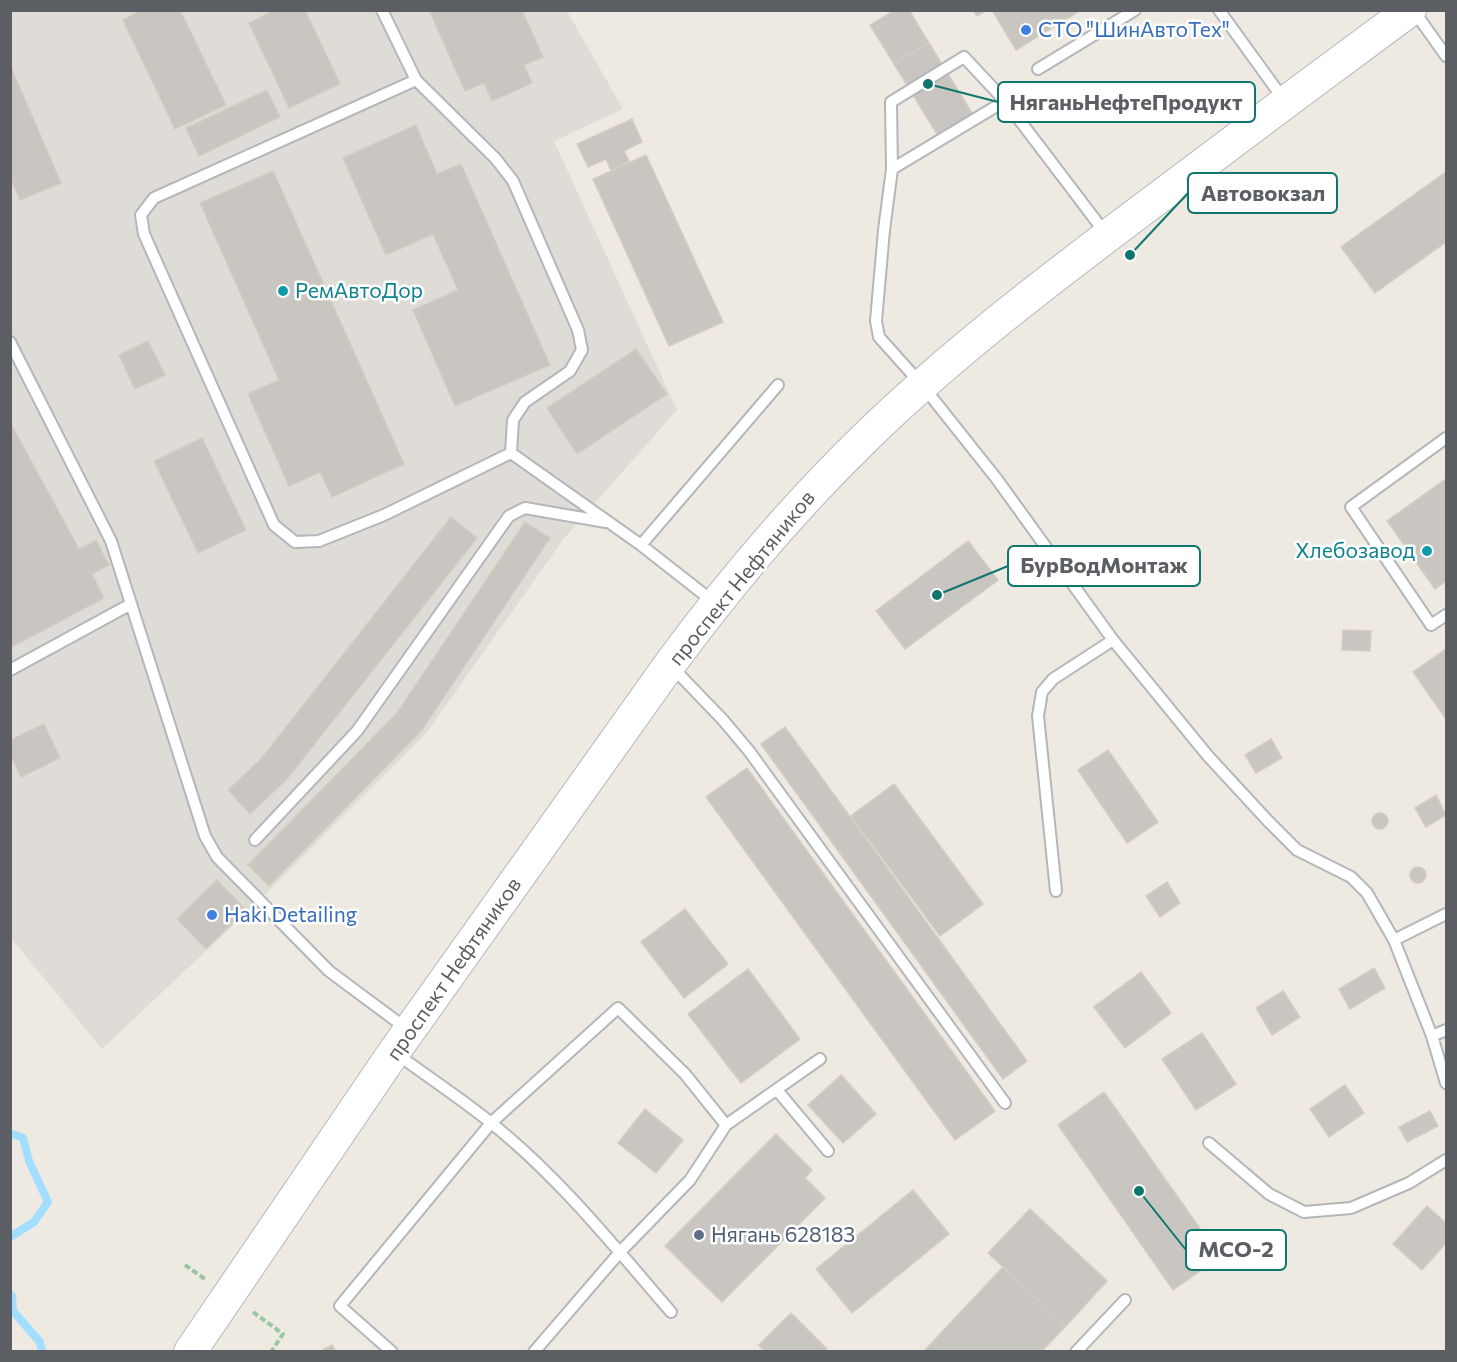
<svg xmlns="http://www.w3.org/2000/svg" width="1457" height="1362" viewBox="0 0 1457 1362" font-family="Commissioner,sans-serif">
<rect width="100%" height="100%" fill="#eeeae2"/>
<path fill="#dfdcd7" d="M10,11H567L623,109L554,141L677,410L565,537L427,732L259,901L102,1049L11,938Z"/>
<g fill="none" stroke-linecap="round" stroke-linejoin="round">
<path stroke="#a1deff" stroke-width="8" d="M10,1133L23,1138L29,1161L48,1202L34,1222L10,1237
M10,1294L12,1296L13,1311L40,1342L42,1352"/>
</g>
<path fill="#c9c5c0" stroke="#d3ccc1" stroke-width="1.5" d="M137,10H180L226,105L175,129L123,20L138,12Z
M275,10H305L340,84L289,108L249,23Z
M429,10H522L543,57L524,65L532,83L492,101L484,83L465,91Z
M895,10H909L929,43L894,64L870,25Z
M973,10H987L977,16Z
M992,10H1081L1016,50Z
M929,43L975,118L940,139L894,64Z
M10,65L61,183L20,200L10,177Z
M267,90L280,117L199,156L186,128Z
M632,119L642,142L624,151L629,161L611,170L606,159L588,167L577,144Z
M416,125L437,174L461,164L550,365L455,406L413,310L458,290L433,234L386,255L343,158Z
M646,155L723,322L669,346L593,179Z
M273,171L404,464L332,497L320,472L289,486L248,394L279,380L200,203Z
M1446,172V242L1375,293L1341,247Z
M148,341L165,375L135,389L119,355Z
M636,349L667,394L577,454L547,408Z
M10,422L79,549L96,540L109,565L92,574L104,598L10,648Z
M202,438L246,530L198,553L154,461Z
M1446,479V581L1435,589L1387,521Z
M451,517L477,538L287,779L250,814L228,790L261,759Z
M525,522L550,538L422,730L269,886L248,865L397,713Z
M968,541L998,580L905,649L876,611Z
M1343,630L1371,631L1370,651L1342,650Z
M1446,649V719L1413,672Z
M44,724L60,758L21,777L10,754V740Z
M785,727L1027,1061L1003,1079L761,744Z
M1271,739L1282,758L1256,773L1245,755Z
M1108,750L1158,822L1127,843L1078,770Z
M747,768L995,1111L955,1140L706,797Z
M894,784L983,904L940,936L851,816Z
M1436,795L1446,815L1426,827L1415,808Z
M1372 821a8 8 0 1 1 16 0a8 8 0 1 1-16 0Z
M1410 875a8 8 0 1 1 16 0a8 8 0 1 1-16 0Z
M217,880L246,910L206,949L177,919Z
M1167,882L1180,903L1160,917L1146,896Z
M685,909L728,964L684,998L641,942Z
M1374,968L1385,988L1350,1009L1339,989Z
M748,969L800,1039L741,1083L688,1014Z
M1141,972L1171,1013L1125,1048L1094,1007Z
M1283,991L1300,1017L1272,1035L1256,1008Z
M1202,1033L1236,1084L1196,1110L1162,1059Z
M841,1075L876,1114L843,1143L808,1105Z
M1345,1085L1364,1113L1329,1137L1310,1109Z
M1104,1092L1220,1257L1173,1290L1058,1125Z
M645,1109L683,1140L656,1173L618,1143Z
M1430,1111L1438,1126L1407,1142L1399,1127Z
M776,1134L812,1170L805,1178L825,1198L722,1302L665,1246Z
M913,1190L949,1234L852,1313L816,1269Z
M1427,1206L1446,1223V1243L1422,1270L1393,1244Z
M1030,1209L1107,1281L1066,1326L988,1253Z
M1003,1267L1066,1326L1041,1352H923Z
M791,1313L827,1349L824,1352H765L759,1345Z
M332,1345L336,1352H319Z"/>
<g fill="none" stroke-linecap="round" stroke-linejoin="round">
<defs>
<path id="lane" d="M382,10L416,80L496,159L513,181L578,330L582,350L570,371L525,402L513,420L511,453L641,545L715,603
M1219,10L1284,100
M1414,11L1446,56
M1038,69L1135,10
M416,80L154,198L141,215L144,234L274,525L295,542L319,541L384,515L511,453
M892,169L891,102L964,57L1005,101
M1106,234L1005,101L892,169L884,230L876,321L879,337L922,385L996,478L1113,640L1208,756L1269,822L1297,850L1351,877L1367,893L1394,940L1432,1036L1446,1083
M10,342L111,541L205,836L217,857L329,971L407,1029
M1446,438L1351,507L1431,625L1446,615
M641,545L778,385
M672,667L723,720L749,751L1005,1103
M10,670L131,604
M255,840L357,731L509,516L525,508L606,522
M1056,891L1038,716L1042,692L1053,679L1113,640
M1394,940L1446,914
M1432,1036L1446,1030
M397,1054C428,1077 460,1098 490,1122C558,1176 614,1246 671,1312
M777,1090L828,1151
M1209,1143L1269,1194L1304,1212L1351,1208L1409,1183L1446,1160
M392,1352L340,1306L491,1123L618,1008L685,1074L726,1125
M534,1352L620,1252L690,1180L726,1125L820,1059
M1076,1352L1125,1300"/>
<path id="secondary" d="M190,1352L394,1052L670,664C729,584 794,507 865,438C946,359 1036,290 1126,222C1220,151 1315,80 1410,10"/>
</defs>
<use href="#lane" stroke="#b3b6ba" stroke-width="14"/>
<use href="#secondary" stroke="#b4b8bd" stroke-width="34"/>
<path stroke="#97c7a1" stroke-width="4" stroke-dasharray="6 3" stroke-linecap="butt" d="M185,1265L205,1279
M253,1312L283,1334L271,1352"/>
<use href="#lane" stroke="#fff" stroke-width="10"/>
<use href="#secondary" stroke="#fff" stroke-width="32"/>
</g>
<g fill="#3f7fe0" stroke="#fff" stroke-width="2">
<circle cx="1026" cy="30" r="6"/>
<circle cx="212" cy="915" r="6"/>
</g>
<g fill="#0f9aa8" stroke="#fff" stroke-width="2">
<circle cx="283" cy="291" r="6"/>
<circle cx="1427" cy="551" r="6"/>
</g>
<circle fill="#5c6f8a" stroke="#fff" stroke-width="2" cx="699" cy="1235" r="6"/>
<g text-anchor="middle" stroke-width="5" stroke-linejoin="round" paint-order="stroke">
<g font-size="21" fill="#366cbe" stroke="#fff" text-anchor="start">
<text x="1038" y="37">СТО "ШинАвтоТех"</text>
<text x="224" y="922">Haki Detailing</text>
</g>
<g font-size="21" fill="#0d838f" stroke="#fff" text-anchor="start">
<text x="295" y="298">РемАвтоДор</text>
<text x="1415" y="558" text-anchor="end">Хлебозавод</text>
</g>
<g font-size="21" fill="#5b5f64" stroke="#fff">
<text transform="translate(742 578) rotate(-51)" y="7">проспект Нефтяников</text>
<text transform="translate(454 969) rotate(-55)" y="7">проспект Нефтяников</text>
</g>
<g font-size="21" fill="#4e5e75" stroke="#fff" text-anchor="start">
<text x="711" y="1242">Нягань 628183</text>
</g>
</g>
<path fill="none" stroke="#0f766e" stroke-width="2" d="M928 84L998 102M1130 255L1188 193M937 595L1008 566M1139 1191L1186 1250"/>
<g fill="#0f766e" stroke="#fff" stroke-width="2">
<circle cx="928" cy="84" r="6"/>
<circle cx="1130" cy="255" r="6"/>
<circle cx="937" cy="595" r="6"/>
<circle cx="1139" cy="1191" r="6"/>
</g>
<g fill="#fff" stroke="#0f766e" stroke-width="2">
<rect x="998" y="82" width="257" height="40" rx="6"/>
<rect x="1188" y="173" width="149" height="40" rx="6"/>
<rect x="1008" y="546" width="192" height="40" rx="6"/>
<rect x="1186" y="1230" width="100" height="40" rx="6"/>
</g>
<g font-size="22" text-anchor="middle" font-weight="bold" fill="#5b5f64">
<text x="1126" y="110">НяганьНефтеПродукт</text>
<text x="1263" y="201">Автовокзал</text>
<text x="1104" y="573">БурВодМонтаж</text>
<text x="1236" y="1257">МСО-2</text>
</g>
<rect width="1457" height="1362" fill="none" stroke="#5b5f64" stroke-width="24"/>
</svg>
